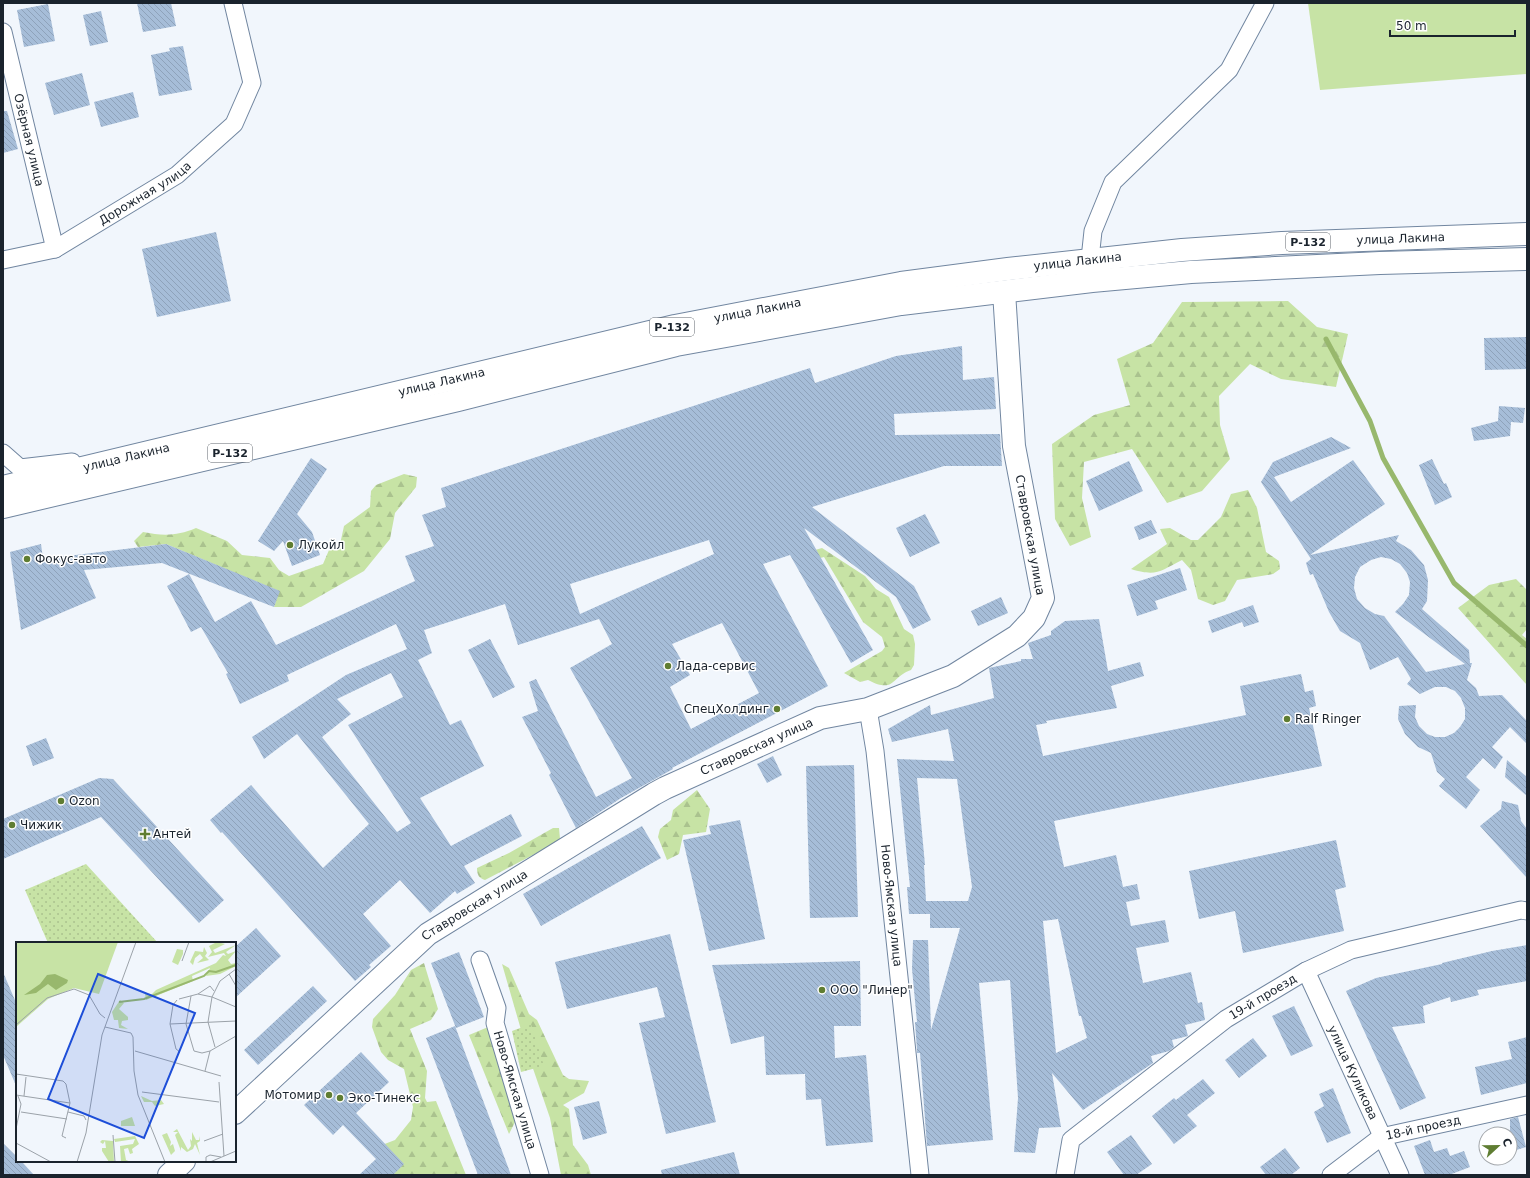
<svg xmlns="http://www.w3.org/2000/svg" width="1530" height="1178" viewBox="0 0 1530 1178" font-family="'DejaVu Sans',sans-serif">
<defs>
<pattern id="forest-firs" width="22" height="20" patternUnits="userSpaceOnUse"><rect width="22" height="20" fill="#c7e3a5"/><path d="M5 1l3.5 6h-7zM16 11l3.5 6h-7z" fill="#aac28e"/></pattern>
<pattern id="park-dots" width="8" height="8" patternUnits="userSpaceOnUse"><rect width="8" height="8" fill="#c7e3a5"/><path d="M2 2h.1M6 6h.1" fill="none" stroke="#aac28e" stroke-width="1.8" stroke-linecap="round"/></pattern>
<pattern id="building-back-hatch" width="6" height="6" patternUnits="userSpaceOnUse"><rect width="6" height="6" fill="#a6bdd8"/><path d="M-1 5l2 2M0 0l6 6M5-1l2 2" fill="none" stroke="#8ea2ba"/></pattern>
</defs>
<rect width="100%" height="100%" fill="#f1f6fc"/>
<path fill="#c7e3a5" d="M1308,3H1527V74L1320,90Z"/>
<path fill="url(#forest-firs)" d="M1288,301L1317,327L1348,334L1336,387L1281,379L1250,364L1219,396L1220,425L1230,459L1202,491L1167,503L1132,449L1084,462L1082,498L1091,537L1070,546L1055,519L1052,444L1094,415L1130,405L1117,359L1153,343L1182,302Z
M404,474L417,477L416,487L395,513L390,539L364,571L301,607H274L279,591L166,544L138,547L134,541L143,532C163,536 177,536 196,528L227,541L242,555L270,558L279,570L289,576L323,564L329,550L339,549L344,526L370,507L371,491L376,485Z
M1248,490L1257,508L1266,552L1279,561L1280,569L1273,574L1237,580L1225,601L1213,605L1198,599L1191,570L1182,560C1160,571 1157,577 1131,569L1167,544L1160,529L1170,528L1191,540H1198L1221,517L1231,494Z
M822,548L865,576L876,589L889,597L904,629L913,635L915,644L914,665L911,670C891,677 895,694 868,680L860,682L844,673L882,651L885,647L882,637L863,622L824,557L802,563L794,556Z
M1516,579L1527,590V629L1522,635L1527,639V685L1458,608L1489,585Z
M697,790L710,809L706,832L683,835L679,854L667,860L658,837L660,829L671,820L673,810Z
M553,828H559L560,839L552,845L485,880C479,878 477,875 477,868L509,853Z
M424,963L438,1009L431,1020L410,1029L427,1071L425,1098L427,1102L436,1101L466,1175H392L382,1145L395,1140L411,1120L413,1107L404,1069L388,1060L381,1052L372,1027L373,1019L395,995L411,970Z
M502,964L509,968L529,1014L537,1020L563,1075L569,1079L589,1081L584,1093L563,1105L569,1109L573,1145L588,1165L591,1175H561L550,1118L528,1054Z
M493,1025L515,1122L509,1134L469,1035Z"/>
<path fill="url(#park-dots)" d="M86,864L158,943H48L25,890Z
M531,1024L544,1066L521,1072L512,1031Z"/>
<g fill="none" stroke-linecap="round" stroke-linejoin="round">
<path stroke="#98b86d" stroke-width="5" d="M1326,339L1370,421L1383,458L1454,583L1527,646"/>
</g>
<path fill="url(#building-back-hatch)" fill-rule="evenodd" d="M137,3H171L176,26L143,32Z
M48,4L55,41L24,47L17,10Z
M101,11L108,42L90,46L83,15Z
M183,46L192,90L159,96L151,55L170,51L169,48Z
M82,73L90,105L54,115L45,83Z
M133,92L139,117L101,127L94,102Z
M3,111H7L18,149L3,153Z
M216,232L231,301L157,317L142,249Z
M1527,337V369L1485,370L1484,338Z
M962,346L963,380L994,377L996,409L894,414L895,435L1000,434L1002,466H944L812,507L914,586L931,620L913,629L896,597L804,528L873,650L851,663L790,555L763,564L828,686L672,768L673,769L621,798L576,828L549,775L551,773L522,717L538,711L529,682L536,679L596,797L632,778L570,668L612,644L599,619L518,645L505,604L424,630L432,653L418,660L450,725L461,720L484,766L420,798L451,846L511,814L522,836L464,866L475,883L457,894L455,891L430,913L400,880L363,914L391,946L369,965L371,967L355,981L222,832L221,833L210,820L251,785L323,868L369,824L297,734L264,759L252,737L346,675L407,649L396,624L287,675L289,681L240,704L226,674L228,673L201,627L191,632L167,586L189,574L215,622L251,601L276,645L415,581L405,556L434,546L422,515L446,507L441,488L810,368L815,383L896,356ZM709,540L714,554L580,614L570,584ZM722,623L759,693L691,729L670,687L690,675L672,644ZM391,673L403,697L348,725L411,823L397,832L322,737L351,714L337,699Z
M1499,406L1525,408L1523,423L1511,422L1510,436L1474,441L1471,428L1498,421Z
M1331,437L1351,448L1274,477L1291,502L1353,460L1385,504L1310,555L1399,535L1396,541L1411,550L1424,565L1428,580L1427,601L1422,609L1469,650L1470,663H1472L1467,680L1476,688L1479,696L1502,695L1527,721V744L1510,727L1492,747L1503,757L1495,769L1483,758L1466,777L1480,790L1466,809L1439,786L1445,779L1437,772L1431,753L1418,747L1405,734L1398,719L1399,706L1416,705L1415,717L1419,726L1427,734L1435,737H1445L1454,733L1460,727L1465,719V708L1461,698L1455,691L1446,687H1435L1420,694L1407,684L1411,679L1398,657L1370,670L1360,643L1340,631L1329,612L1313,574L1310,575L1306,563L1311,559L1261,482L1273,462ZM1381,557L1391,559L1400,564L1407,573L1410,582L1409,595L1403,604L1395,612L1465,664L1426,672L1384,616L1375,614L1365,608L1357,599L1354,588L1355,577L1360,567L1371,560Z
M311,458L327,469L297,514L312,532L320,555L292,566L283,541L274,551L258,541Z
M1432,459L1444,484L1446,483L1452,497L1435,505L1419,465Z
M1129,461L1143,491L1099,511L1086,481Z
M925,514L940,543L910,557L896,528Z
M1151,520L1157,533L1139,540L1134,527Z
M41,544L43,559L166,544L280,591L274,607L162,563L84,570L96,598L21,630L10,552Z
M1180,568L1187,590L1155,601L1158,609L1137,616L1127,585Z
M1001,597L1008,613L978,626L971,611Z
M1253,605L1259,622L1244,627L1242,622L1212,633L1208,621Z
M1099,619L1108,671L1140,662L1144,676L1111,686L1117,708L1046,721L1047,723L1036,725L1043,756L1246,715L1240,686L1301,674L1305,692L1313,690L1316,706L1309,708L1322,766L1054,821L1064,867L1116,855L1123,887L1137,884L1140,899L1126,902L1131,926L1165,920L1169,942L1136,948L1143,983L1191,972L1198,1003L1202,1002L1205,1020L1185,1025L1188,1036L1172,1040L1174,1047L1169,1051L1151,1056L1153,1063L1083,1110L1052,1073L1061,1127L1039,1128L1035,1153L1014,1152L1018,1098L1010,980L979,983L993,1140L927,1146L920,1053H917V1050L915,1022H917L912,969L913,940H928L931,1030L960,928H930V914H909L907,887H910L897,759L954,761L948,729L892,742L888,729L930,705L931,715L994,698L989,668L1021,661V659H1033L1028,643L1051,635V631L1065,621ZM917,778L957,779L972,887L968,901H926L924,865H925ZM1058,919L1079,1016H1081L1087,1038L1056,1053L1043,921Z
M490,639L515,687L493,698L468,650Z
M46,738L54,758L33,766L26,746Z
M773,756L782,775L767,783L757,764Z
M1507,760L1527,777V796L1505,777Z
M854,765L858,917L810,918L806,766Z
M99,778L113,779L224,900L199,923L101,817L3,859V819Z
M1502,801L1518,805L1521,821L1527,829V878L1480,826L1501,809Z
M740,820L765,939L709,951L683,840L711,834L709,826Z
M642,826L661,858L541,926L523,894Z
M1336,840L1346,887L1335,890L1344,931L1243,953L1235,911L1199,919L1189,871Z
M256,928L281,956L235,998V947Z
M670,934L716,1122L666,1134L639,1023L665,1017L657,987L567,1009L555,962Z
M1527,945V981L1477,990L1479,995L1451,1002L1450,997L1423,1006L1425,1023L1392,1027L1426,1098L1400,1110L1346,991L1376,978L1442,964V963L1492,951Z
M459,952L484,1017L456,1028L431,963Z
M860,961L861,1026H834L835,1058L866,1055L873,1142L826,1146L821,1099L806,1100L805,1074L766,1075L764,1036L731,1044L712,965Z
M3,972L17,1005V1088L3,1055Z
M313,986L327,1001L258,1065L244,1050Z
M1294,1006L1313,1046L1291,1056L1272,1016Z
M455,1026L478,1087L511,1175H478L426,1038Z
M1527,1037V1083L1481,1095L1475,1067L1512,1059L1508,1042Z
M1253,1038L1267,1056L1239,1078L1225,1060Z
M361,1052L389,1082L356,1113L404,1164L393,1175H359L376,1159L343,1125L333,1135L304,1105Z
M1203,1079L1215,1093L1187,1115L1197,1126L1174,1144L1152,1116L1174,1098L1176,1100Z
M1333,1088L1351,1133L1327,1143L1314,1112L1324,1106L1319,1094Z
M599,1101L607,1133L583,1140L574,1107Z
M1518,1117L1526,1147L1510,1152V1119Z
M1131,1135L1152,1164L1136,1175H1124L1107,1152Z
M1430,1140L1434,1152L1447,1148L1450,1156L1464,1151L1470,1167L1449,1175H1425L1414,1146Z
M3,1143L17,1157V1161H21L34,1175H3Z
M1285,1148L1300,1168L1291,1175H1266L1260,1167Z
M734,1152L740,1175H662L661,1170Z"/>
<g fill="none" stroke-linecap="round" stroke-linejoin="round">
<defs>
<g id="street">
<path id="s1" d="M3,32L55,249"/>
<path d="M1090,259L1093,231L1113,182L1229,70L1265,3"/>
<path id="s2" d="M3,260L55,249L177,175L234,124L252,83L233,3"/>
<path d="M3,453L20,468L72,462"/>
<path id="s3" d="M868,709L875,751L920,1175"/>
<path id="s4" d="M480,960L497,1008L495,1023L540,1175"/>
<path id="s5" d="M1306,971L1400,1175"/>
<path id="s6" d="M1065,1175L1071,1140L1226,1019L1306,971L1351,950L1521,910L1527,911"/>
<path id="s7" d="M1331,1175L1381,1137L1527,1105"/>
</g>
<g id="secondary">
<path id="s8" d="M235,1113L428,934L654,794L665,788L820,718L868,709L953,676L1017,636L1034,618L1043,598L1014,446L1004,292"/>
<path d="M169,1175L184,1161"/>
</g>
<g id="highway">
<path id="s9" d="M3,487L675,326L901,283L1008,269L1182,250L1282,243L1527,234"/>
<path d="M3,507L458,400L676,345L901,304L1092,281L1191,272L1380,263L1527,259"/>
</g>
</defs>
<use href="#street" stroke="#7186a0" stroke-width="19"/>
<use href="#secondary" stroke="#7186a0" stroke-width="24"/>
<use href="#highway" stroke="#7186a0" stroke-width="24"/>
<use href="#street" stroke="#fff" stroke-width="17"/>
<use href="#secondary" stroke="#fff" stroke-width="22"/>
<use href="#highway" stroke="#fff" stroke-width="22"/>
</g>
<g fill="#5f7d32" stroke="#fff" stroke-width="1.5">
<circle cx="290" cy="545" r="4"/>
<circle cx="27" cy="559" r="4"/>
<circle cx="668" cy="666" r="4"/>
<circle cx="777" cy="709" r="4"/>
<circle cx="1287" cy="719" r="4"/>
<circle cx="61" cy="801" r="4"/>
<circle cx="12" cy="825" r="4"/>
<path d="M143 828h4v4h4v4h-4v4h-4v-4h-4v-4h4z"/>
<circle cx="822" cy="990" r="4"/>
<circle cx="329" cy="1095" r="4"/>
<circle cx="340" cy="1098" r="4"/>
</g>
<g text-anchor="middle" stroke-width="3" stroke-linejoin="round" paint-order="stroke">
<g fill="#fff" stroke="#5f656c" stroke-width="1">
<rect x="1286" y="233" width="44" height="18" rx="3"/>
<rect x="650" y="318" width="44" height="18" rx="3"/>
<rect x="208" y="444" width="44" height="18" rx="3"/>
</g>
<g font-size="11" font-weight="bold" fill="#1a232d">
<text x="1308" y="246">Р-132</text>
<text x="672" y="331">Р-132</text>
<text x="230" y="457">Р-132</text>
</g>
<g font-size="12" fill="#1a232d" stroke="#fff">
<text dy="4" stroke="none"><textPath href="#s1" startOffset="111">Озёрная улица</textPath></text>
<text dy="4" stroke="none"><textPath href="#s2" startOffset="159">Дорожная улица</textPath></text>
<text dy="4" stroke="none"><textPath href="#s9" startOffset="1423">улица Лакина</textPath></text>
<text dy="4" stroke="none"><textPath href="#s9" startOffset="1099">улица Лакина</textPath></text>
<text dy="4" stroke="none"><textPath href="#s9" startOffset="775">улица Лакина</textPath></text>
<text dy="4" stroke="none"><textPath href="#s9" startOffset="451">улица Лакина</textPath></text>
<text dy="4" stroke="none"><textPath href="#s9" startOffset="127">улица Лакина</textPath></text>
<text transform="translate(1030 535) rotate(80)" y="4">Ставровская улица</text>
<text dy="4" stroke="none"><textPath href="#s8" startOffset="642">Ставровская улица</textPath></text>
<text dy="4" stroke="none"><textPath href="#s8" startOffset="318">Ставровская улица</textPath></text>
<text dy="4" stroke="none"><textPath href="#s3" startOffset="198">Ново-Ямская улица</textPath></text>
<text dy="4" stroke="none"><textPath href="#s6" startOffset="275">19-й проезд</textPath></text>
<text dy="4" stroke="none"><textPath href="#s5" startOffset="112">улица Куликова</textPath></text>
<text dy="4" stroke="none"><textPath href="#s4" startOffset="136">Ново-Ямская улица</textPath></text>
<text dy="4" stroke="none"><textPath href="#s7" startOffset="106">18-й проезд</textPath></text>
</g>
<g font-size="12" fill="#1a232d" stroke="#fff" text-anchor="start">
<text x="298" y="549">Лукойл</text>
<text x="35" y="563">Фокус-авто</text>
<text x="676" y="670">Лада-сервис</text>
<text x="769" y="713" text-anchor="end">СпецХолдинг</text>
<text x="1295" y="723">Ralf Ringer</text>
<text x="69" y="805">Ozon</text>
<text x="20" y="829">Чижик</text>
<text x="153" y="838">Антей</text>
<text x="830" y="994">ООО "Линер"</text>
<text x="321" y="1099" text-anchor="end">Мотомир</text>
<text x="348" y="1102">Эко-Тинекс</text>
</g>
</g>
<g transform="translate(16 942)">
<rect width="220" height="220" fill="#f1f6fc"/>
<path d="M0,0H102L83,52L58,46L32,57L0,85Z" fill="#c7e3a5"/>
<path d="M191,0L193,4L201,0L209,2L197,8L199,11L220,3L210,10L212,12L220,9L212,18L215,22L220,21V24L204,32L190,34L194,26L176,34L177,39L130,58L129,52H136L140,48L200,21L207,13L210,14L208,11L192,15L196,10ZM188,5L191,11L189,14L193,18L181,21L187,16L184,12L179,16L177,23L174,20L179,9L187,10ZM161,7L167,8V12L162,23L156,20ZM104,58L108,61L103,67L112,75V78L106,79L105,83L112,87L103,86L102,78H98L96,70ZM125,154L136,159L145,158L148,162L139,164L136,160H128ZM161,187L172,208L175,204L174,197L176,199V190L180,198H183V194L184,199L181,201L184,213L179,202L177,207L171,210L165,205V209L159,193L162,190H157ZM151,191L155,200L154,204L157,202L159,209L155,213L146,193ZM119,194L123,202L116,207L117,211L114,212L112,206L108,207L110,218L115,220H105L104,204L117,202L119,197L99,200L98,197ZM86,198L97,199L98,220H93L86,209V206H90L89,199L87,202L84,200Z" fill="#c7e3a5"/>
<path d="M116,175L119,184H105V179Z" fill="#c7e3a5"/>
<path d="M39,32L52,38L51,41L40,48L32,42L20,51L8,53L24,42L31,33Z" fill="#98b86d"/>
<path fill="none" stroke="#98b86d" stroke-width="2" d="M103,60L128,57L188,34L193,29L200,30L220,23"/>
<path fill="none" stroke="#9ba2a9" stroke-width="1" d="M166,19L173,0M213,32L220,44M182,52L196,55L220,65M175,54L170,82L178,109L186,111L194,109L220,94M163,57L182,52L194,44L198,49M161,58L157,63L154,82L160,107L164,110M154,82L220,79M0,83L31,56L58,47L73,53L84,72L89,76M89,85L115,91L117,95L118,129L122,153L149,220M199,105L192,80L196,55L204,39L220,27M119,109L205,134M189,129L194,109M0,132L47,139L50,142L54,161L46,194L50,196M203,140L208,214M126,150L203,160M0,153L54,161M8,154L10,135M5,170L51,177M52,170L68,174L70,178M0,187L5,162L2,154M97,193L99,220M188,199L207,192M0,201L35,220M61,220L70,191L86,93L120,0M190,220V215L194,213L205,215M194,220L220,209"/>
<path fill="#1d4ed8" fill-opacity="0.15" stroke="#1d4ed8" stroke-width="2" d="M82,32L179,71L128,196L32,157Z"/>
<rect width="220" height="220" fill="none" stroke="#1a232d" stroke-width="2"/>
</g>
<rect width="1530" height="1178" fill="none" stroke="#1a232d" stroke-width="8"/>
<g transform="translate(1498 1146) rotate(68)"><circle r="19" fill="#ffffff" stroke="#a3a7ab"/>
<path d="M0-3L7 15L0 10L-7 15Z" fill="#5f7d32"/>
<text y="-6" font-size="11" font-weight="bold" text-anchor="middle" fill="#1a232d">С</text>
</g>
<path d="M1390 30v6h125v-6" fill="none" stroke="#1a232d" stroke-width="2"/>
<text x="1396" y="30" font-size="12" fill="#1a232d" stroke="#ffffff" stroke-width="3" paint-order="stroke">50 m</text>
</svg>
